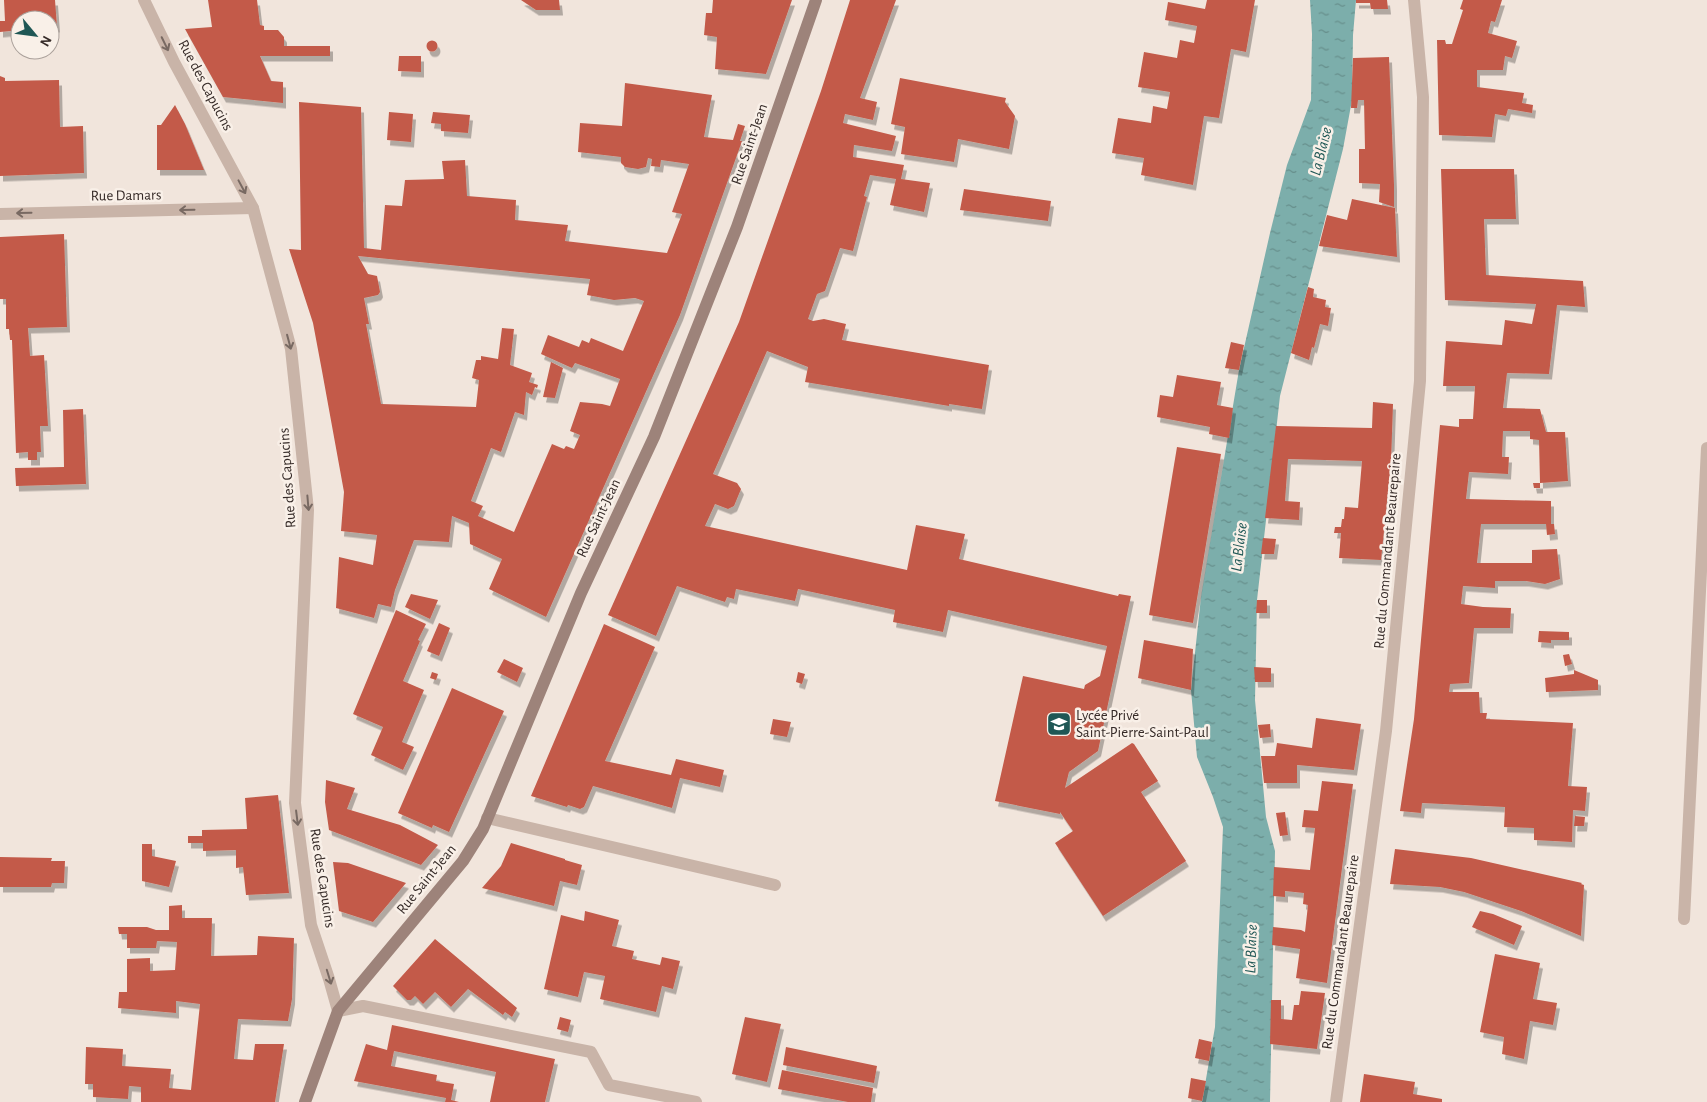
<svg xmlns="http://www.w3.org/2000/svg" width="1707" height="1102" viewBox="0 0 1707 1102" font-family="'Alegreya Sans',sans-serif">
<defs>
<pattern id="water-ripples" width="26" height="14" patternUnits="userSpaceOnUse" patternTransform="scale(1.25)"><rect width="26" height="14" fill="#7caeab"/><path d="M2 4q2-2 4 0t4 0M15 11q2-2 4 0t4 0" fill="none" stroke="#668e8b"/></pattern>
<filter id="shadow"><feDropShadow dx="3" dy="5.5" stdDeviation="0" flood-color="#0004"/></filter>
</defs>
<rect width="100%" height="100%" fill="#f1e5dc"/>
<path fill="url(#water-ripples)" d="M1310,0H1356L1353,35L1352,100L1343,149L1280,396L1257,600L1255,700L1266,817L1275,851L1270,1102H1202L1215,1027L1223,827L1213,797L1197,757L1191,690L1201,597L1239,370L1270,233L1287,165L1311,100L1312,34Z"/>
<path fill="#c35a49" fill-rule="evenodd" filter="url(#shadow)" d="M4,0H55L57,27L50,28V20H20V30L0,32V21H5Z
M208,0H257L260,25L264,26V30H278L284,37V46H330V56H260L271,81L283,82V103L223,97L185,29L212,27Z
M521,0H559L560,10H536Z
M713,0H792L766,74L715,69L717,37L704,35L706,13H712Z
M850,0H896L860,98L877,102L873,120L845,114L843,123L896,136L892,151L854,145L853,157L904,165L901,179L930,183L924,212L890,205L896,179L870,175L864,196L867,197L853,251L840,248L825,291L817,294L808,319L813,321L824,319L846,324L842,340L989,365L982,409L949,404V406L805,382L808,367L767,351L713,474L737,483L741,489L734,506L728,509L715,504L705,526L907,570L916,525L965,534L959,559L1118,596L1119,594L1131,596L1098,751L1069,772L1065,788L1132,743L1134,744L1158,781L1141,792L1186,861L1103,916L1055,843L1073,831L1060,812V814L995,801L1023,676L1084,689L1085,685L1100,676L1107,646L948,610L943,632L893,622L895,610L798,589L795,601L736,589L734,599L727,597L725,602L677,586L656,636L608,615L739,322L821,91Z
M1207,0H1255L1246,52L1231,49L1219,118L1204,116L1193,185L1141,175L1144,158L1112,153L1118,118L1151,123L1153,106L1167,109L1170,92L1138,87L1144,52L1177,58L1180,40L1194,43L1197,26L1165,20L1168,2L1205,9Z
M1356,0H1387L1388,9H1371L1370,3H1356Z
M1463,0H1502L1495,22L1491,21L1488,33L1517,41L1512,58L1505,56L1503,70H1477V87L1524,93L1522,103L1533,105L1532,113L1508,109L1506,116L1495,114L1492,137L1439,135L1437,40H1445L1446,44H1452L1463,10L1460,9Z
M426.5 46a5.5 5.5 0 1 1 11 0a5.5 5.5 0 1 1-11 0Z
M399,56H421V72L398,71Z
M1389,57L1394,185V207L1379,202L1380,184L1359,183V149H1365L1364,100H1358L1357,108H1351L1353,58Z
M0,76L5,78V81L59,80L60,127L83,126L84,173L0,176Z
M900,78L1006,98L1005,102L1015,116L1009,149L958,139L954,162L901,154L905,127L891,124Z
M625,83L712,95L704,137L733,140L738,124L745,126L740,141H742L680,315L546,617L489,589L502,559L470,544L469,523L452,516L449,542L414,540L395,590L391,607L378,604L374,618L336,608L339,557L373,565L377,535L341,531L344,492L322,371L313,323L289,249L301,250L299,102L361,107L364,248L381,250L385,205L402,206L405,180L444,179L442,161L465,160L467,196L516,200L515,220L568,225L565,241L667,253L682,214L672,212L689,164L661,160L660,167L651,166L652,159L648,158L646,167L638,169L625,167L621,163V157L578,152L580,123L622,126ZM358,256L590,279L587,295L614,300L635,298L644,301L623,351L591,338L589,343L582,340L579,347L548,335L541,354L572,368L575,363L620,379L610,406L602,404L580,402L570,431L580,435L574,449L566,446L564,449L552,444L514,532L478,516L483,506L471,501L491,448L501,452L515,412L524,415L526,392L532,395L535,387L537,388L538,385L529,382L532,373L510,365L514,329L502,328L498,359L481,356V360H476L472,378L479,380L476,407L381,404L366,324H369L364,298L378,295L380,292L377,276L368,274Z
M175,105L185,124L204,170H157V125H161Z
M389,112L413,114L411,142L387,140Z
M433,112L470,115L468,133L441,131V124L431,123Z
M1441,169H1514L1516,219H1484L1486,275L1583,281L1585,307L1557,305L1549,374L1507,373L1503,408L1540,409L1546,432H1565L1568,481L1540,483V488H1534L1533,483H1540L1539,440L1530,439V431H1503L1502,457H1509L1508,474L1469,472L1466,499L1551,501V524H1554L1555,534L1547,535L1546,524H1481L1477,563H1532V550L1557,549L1560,579L1545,584L1526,581H1495V588L1463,586L1461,604L1483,607L1511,608L1510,628H1474L1469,683L1450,684L1449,692H1479L1480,713H1487L1486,719L1573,723L1568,786L1587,787L1585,811L1573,810L1572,842L1534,840V828L1504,827L1505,807L1422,803L1421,813L1400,811L1414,719L1440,425L1459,427V419H1473L1475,386H1443L1446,341L1502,345L1505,320L1532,324L1536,304L1445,300Z
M964,189L1051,201L1048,221L960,210Z
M1352,199L1395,208L1397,257L1319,246L1327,215L1347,220Z
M64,234L67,327L28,328L30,356L44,355L48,426H40L41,452H37V460H28V452L16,453L12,340H10L9,329H6V299H0V237Z
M1308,287L1314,289L1313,297L1326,300L1325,307L1331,308L1328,326L1320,324L1314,348L1312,347L1309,360L1291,353Z
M1231,342L1244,345L1239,370L1225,368Z
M551,362L563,368L555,398L543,397Z
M1177,375L1221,382L1217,405L1233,408L1229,438L1209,434L1210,427L1157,417L1160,395L1173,397Z
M1373,402L1393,404L1391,462L1381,560L1339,558L1341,533H1334L1335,527H1341L1342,519H1344L1345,507L1358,508L1362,461L1288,459L1285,501L1300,502L1299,520L1265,518L1276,426L1372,428Z
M83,409L86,484L16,486L15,468L64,467L63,410Z
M1177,447L1221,454L1193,623L1149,615Z
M1263,538L1276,539L1274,554H1261Z
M411,594L438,600L430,619L405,607Z
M1257,600H1267V613H1256Z
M396,610L426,624L418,640L420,641L403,681L424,690L402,742L414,747L403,770L371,755L383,727L353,714Z
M439,623L450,628L439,656L427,651Z
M604,624L655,647L605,761L671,775L676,759L724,770L720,787L680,778L672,808L593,786L584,807L580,809L568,805L567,807L531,796Z
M1539,631L1569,632V640H1551V643L1538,642Z
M1144,640L1193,649L1191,690L1138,678Z
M1569,654L1572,664L1565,666L1563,655Z
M504,659L523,668L517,682L497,672Z
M1254,667L1271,668V682H1255Z
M1574,670L1598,680V690L1546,692L1545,678L1574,674Z
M432,672L438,674L436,680L430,678Z
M798,672L805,674L802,684L796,682Z
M452,688L504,711L449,832L433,825L432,828L398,813Z
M1316,718L1361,724L1354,770L1297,765V783H1264L1261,756H1275L1277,743L1312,748Z
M773,719L791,722L787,737L770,734Z
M1270,724L1271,737L1260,738L1258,725Z
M326,780L355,788L347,809L400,825L438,845L421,865L329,830L325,802Z
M1322,781L1353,784L1327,983L1296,978L1300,949L1272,945L1273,927L1301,930L1305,932L1308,905L1303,904L1304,893L1285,891V897L1273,896L1274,867L1310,870L1315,828L1302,827L1304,810L1318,811Z
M278,795L289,893L246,895L243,867L236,868V850L203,851V843H188V836H202V830L247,829L245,798Z
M1285,812L1288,835L1280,836L1276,813Z
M1575,816L1585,817L1584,826H1574Z
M511,843L565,859V860L582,865L577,885L560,881L554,906L482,888L501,866Z
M142,844H152V856L176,861L169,887L142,881Z
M1395,849L1471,858L1582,883L1581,884L1584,885L1581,936L1521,911L1464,892L1440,887L1390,884Z
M0,857L52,858L51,861H65L64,883H52L51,887H0Z
M333,862L348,863L406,883L373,922L339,911Z
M182,905V918H212L211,956L257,955L258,936L294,938L292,999L288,1021L238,1019L234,1059L253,1060L255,1044H284L275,1102H141V1087L129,1086L128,1099L93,1097V1084H85L86,1047L123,1049L122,1066L171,1069L169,1088L191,1090L200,1004L176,1001V1013L118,1008L119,992H127V959L150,958V971L175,970L177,942L157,941L156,948H127V934H119L118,927H147L156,930H169V906Z
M585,911L619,920L612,946L634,951L632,959L660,965L662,957L680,961L673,989L662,986L656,1012L600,999L605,976L584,972L578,997L544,989L561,915L584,921Z
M1480,911L1493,914L1522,926L1514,945L1472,927Z
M435,939L517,1008L512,1017L505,1012L503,1015L468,989L451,1007L435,992L423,1004L415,996L411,1000H407L393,986Z
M1495,954L1540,963L1533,999L1557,1003L1553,1025L1530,1021L1524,1059L1502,1054L1504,1037L1480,1032Z
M1301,991L1325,993L1317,1049L1270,1044L1271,1000H1281V1019L1292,1020L1294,1005H1299Z
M560,1017L571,1020L568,1032L557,1029Z
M745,1017L781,1024L767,1082L732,1074Z
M392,1025L555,1059L545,1102H490L496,1072L394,1051L391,1066L437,1075L436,1081L454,1084L451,1100L459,1102H445L446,1098L354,1081L366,1044L387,1050Z
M1199,1039L1212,1042L1209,1061L1195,1058Z
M786,1047L877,1066L874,1083L783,1065Z
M782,1070L873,1088L871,1102H848L778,1089Z
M1364,1074L1415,1082L1413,1094L1442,1099V1102H1360Z
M1191,1078L1206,1081L1202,1101L1188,1098Z"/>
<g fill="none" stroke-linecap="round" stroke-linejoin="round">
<path stroke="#c9b4a8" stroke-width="12" d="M487,818L775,885
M1684,919L1707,448
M338,1011L363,1006L591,1052L609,1085L696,1102"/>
<path stroke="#c9b4a8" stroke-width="12" d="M0,214L253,208"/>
<path stroke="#c9b4a8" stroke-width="12" d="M144,0L174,62L253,208L291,349L308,510L295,803L311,925L329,979L338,1011
M1336,1102L1386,731L1420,381L1423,97L1414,0"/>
<path stroke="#9d837a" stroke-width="12" d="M305,1102L338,1011L463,861L483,829L581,593L654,437L737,227L816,0"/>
</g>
<defs><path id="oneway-shaft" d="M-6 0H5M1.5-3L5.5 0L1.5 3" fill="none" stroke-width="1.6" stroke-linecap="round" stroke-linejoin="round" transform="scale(1.25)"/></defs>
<g stroke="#786962">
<use href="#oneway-shaft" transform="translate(165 44) rotate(64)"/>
<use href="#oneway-shaft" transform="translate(242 187) rotate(62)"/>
<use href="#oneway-shaft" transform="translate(187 210) rotate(179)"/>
<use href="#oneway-shaft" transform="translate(24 213) rotate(179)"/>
<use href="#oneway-shaft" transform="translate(289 342) rotate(75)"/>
<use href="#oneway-shaft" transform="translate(308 503) rotate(85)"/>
<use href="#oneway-shaft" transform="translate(297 818) rotate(83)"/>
<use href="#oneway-shaft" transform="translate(329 977) rotate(73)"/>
</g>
<defs>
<symbol id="school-square" viewBox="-11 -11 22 22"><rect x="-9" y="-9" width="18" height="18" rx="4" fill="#1f5755" stroke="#f9f0e8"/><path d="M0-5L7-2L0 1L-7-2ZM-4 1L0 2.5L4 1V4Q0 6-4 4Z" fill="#fff"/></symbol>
</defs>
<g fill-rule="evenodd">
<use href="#school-square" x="1045" y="710" width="28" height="28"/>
</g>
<g text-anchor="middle" stroke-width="5" stroke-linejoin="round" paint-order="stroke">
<g font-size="15" fill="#362b28" stroke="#f9f0e8">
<text transform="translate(206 85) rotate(62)" y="5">Rue des Capucins</text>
<text transform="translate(749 144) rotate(-71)" y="5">Rue Saint-Jean</text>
<text transform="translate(126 195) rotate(-1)" y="5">Rue Damars</text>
<text transform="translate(287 478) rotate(-94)" y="5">Rue des Capucins</text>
<text transform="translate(598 518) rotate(-65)" y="5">Rue Saint-Jean</text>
<text transform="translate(1387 551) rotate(-85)" y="5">Rue du Commandant Beaurepaire</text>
<text transform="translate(323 878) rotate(81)" y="5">Rue des Capucins</text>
<text transform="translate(426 879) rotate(-51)" y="5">Rue Saint-Jean</text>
<text transform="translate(1340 952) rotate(-82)" y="5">Rue du Commandant Beaurepaire</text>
</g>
<g font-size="15" fill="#362b28" stroke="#f9f0e8" text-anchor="start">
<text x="1076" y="720">Lycée Privé<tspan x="1076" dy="17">Saint-Pierre-Saint-Paul</tspan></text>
</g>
<g font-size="16" font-style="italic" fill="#1f5755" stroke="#f9f0e8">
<text transform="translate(1320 151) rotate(-76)" y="6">La Blaise</text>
<text transform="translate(1238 547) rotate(-83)" y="6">La Blaise</text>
<text transform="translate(1250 949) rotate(-88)" y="6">La Blaise</text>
</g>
</g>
<g transform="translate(35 35) rotate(119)"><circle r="24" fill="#f9f0e8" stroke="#aba19b"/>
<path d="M0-4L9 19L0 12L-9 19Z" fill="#1f5755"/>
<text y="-8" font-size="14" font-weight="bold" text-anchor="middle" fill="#362b28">N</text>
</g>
</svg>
